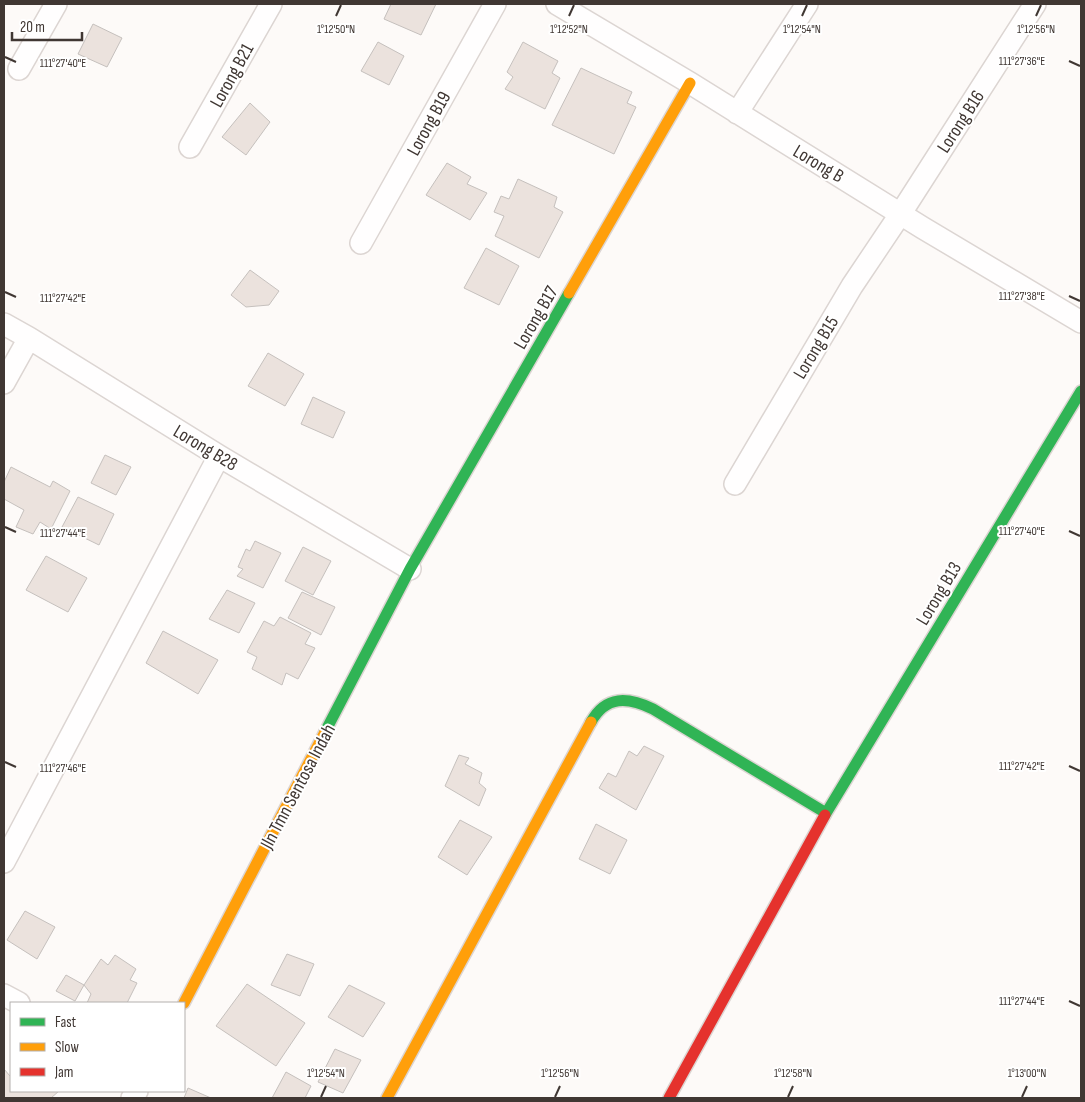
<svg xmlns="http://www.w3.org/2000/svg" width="1085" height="1102" viewBox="0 0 1085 1102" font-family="'Sofia Sans Condensed',sans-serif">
<rect width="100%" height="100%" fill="#fdfaf8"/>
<path fill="#ebe2dd" stroke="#c5c0bd" d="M391,4H436L421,35L384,19Z
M93,24L122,38L107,67L78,54Z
M378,42L404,56L389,85L361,71Z
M523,42L558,61L552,73L560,78L545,109L505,89L513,77L507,72Z
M581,68L632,92L627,103L636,107L614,154L552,125Z
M250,103L270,122L246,155L222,137Z
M447,163L471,177L467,184L487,193L470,220L426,195Z
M518,179L557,197L554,207L563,212L539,258L495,236L504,216L494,212L501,196L509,199Z
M486,248L519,266L499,305L464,288Z
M250,270L279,291L269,305L246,307L231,295Z
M268,353L304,374L285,406L248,386Z
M313,397L345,412L333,438L301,424Z
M105,455L131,467L116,495L91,483Z
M11,467L50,487L53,481L70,491L51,529L40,522L33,534L16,527L24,510L4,499V482Z
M78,497L114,514L99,545L62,527Z
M255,541L281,553L263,588L237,576L243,569L238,567L246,549L250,551Z
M303,547L331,561L313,595L285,581Z
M46,556L87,578L68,612L26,590Z
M227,590L255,603L239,633L209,619Z
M302,592L335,607L321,635L288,618Z
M280,617L311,633L305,644L315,648L298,679L286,673L282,685L252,669L257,657L247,652L264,621L274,626Z
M163,631L218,660L198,694L146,663Z
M644,746L664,756L636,810L599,788L608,773L616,777L629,751L637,756Z
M459,755L469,758L465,764L482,773L479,783L486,789L479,806L445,786Z
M460,820L492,837L467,875L438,857Z
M596,824L627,840L610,874L579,859Z
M25,911L55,927L37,959L7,940Z
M287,954L314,964L300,996L271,985Z
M115,955L136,969L130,980L137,983L127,1003H87L91,994L84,985L101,959L108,965Z
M66,975L84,985L75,1001L56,991Z
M247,984L305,1023L276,1066L216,1026Z
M349,985L385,1003L363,1037L328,1017Z
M335,1049L361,1060L343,1093L318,1082Z
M4,1069L10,1076L11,1075V1091H59L51,1098H4Z
M286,1072L311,1086L305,1098H272Z
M188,1088L211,1098H184Z"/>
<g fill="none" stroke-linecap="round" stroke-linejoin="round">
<defs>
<path id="street" d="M557,4L690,83L923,228L1081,322
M19,69L56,4
M737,113L807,4
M190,147L271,4
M361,243L495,4
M4,324L29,338L219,456L410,569
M4,383L29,338
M735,484L852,286L901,213L1035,4
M4,862L219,456
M4,995L19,1003
M132,1098L137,1091"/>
<path id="fast" d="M591,722C606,695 628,697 653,709L826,813
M325,732L410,569L569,293
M825,815L1081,391"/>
<path id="slow" d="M569,293L690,83
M184,1003L325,732
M387,1098L591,722"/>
<path id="jam" d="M669,1098L825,815"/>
</defs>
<use href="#street" stroke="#dcd5d2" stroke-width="24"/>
<use href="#fast" stroke="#dcd5d2" stroke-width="14"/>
<use href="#slow" stroke="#dcd5d2" stroke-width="14"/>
<use href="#jam" stroke="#dcd5d2" stroke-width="14"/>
<use href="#street" stroke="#fffefe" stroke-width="21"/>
<use href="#fast" stroke="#30b455" stroke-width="11"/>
<use href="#slow" stroke="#ff9f0a" stroke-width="11"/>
<use href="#jam" stroke="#e5322d" stroke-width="11"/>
</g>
<path fill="none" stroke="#403733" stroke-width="2" d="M336,16L341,5M569,16L574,5M802,16L807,5M1036,16L1041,5M5,57L16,62M1069,61L1080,66M5,292L16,297M1069,296L1080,301M5,527L16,532M1069,531L1080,536M5,762L16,767M1069,766L1080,771M1069,1001L1080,1006M321,1097L326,1086M555,1097L560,1086M788,1097L793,1086M1022,1097L1027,1086"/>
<g text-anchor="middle" stroke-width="4" stroke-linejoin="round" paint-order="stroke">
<g font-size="19" fill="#403733" stroke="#fff">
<text transform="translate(231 75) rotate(-61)" y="7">Lorong B21</text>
<text transform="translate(960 121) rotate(-57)" y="7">Lorong B16</text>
<text transform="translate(428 123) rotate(-61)" y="7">Lorong B19</text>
<text transform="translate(819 163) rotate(31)" y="7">Lorong B</text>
<text transform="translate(535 317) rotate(-60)" y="7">Lorong B17</text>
<text transform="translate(815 347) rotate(-59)" y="7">Lorong B15</text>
<text transform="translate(206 447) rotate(31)" y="7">Lorong B28</text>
<text transform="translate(938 593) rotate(-59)" y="7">Lorong B13</text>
<text transform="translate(297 786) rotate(-62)" y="7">Jln Tmn Sentosa Indah</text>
</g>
</g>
<g font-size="12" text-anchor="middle" fill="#403733" stroke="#fff" stroke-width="4" stroke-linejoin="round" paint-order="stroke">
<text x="336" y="33">1°12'50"N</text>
<text x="569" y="33">1°12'52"N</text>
<text x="802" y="33">1°12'54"N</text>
<text x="1036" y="33">1°12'56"N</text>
<text x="1022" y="65">111°27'36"E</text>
<text x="63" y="67">111°27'40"E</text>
<text x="1022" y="300">111°27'38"E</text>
<text x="63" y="302">111°27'42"E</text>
<text x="1022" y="535">111°27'40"E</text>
<text x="63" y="537">111°27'44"E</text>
<text x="1022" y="770">111°27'42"E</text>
<text x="63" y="772">111°27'46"E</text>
<text x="1022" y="1005">111°27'44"E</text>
<text x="326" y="1077">1°12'54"N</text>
<text x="560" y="1077">1°12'56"N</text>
<text x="793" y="1077">1°12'58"N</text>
<text x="1027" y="1077">1°13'00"N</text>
</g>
<rect width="1085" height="1102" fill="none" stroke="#403733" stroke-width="10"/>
<rect x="10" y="1002" width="175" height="90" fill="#ffffff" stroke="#b3afad"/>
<rect x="20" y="1018" width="25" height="8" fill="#30b455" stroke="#b3afad"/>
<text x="55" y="1027" font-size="15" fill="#403733">Fast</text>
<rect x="20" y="1043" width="25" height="8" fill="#ff9f0a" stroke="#b3afad"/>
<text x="55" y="1052" font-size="15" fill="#403733">Slow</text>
<rect x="20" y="1068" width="25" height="8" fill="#e5322d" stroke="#b3afad"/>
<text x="55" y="1077" font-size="15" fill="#403733">Jam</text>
<path d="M12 32v8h70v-8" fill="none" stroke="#403733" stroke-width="2.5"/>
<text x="20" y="32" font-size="15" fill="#403733" stroke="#ffffff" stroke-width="4" paint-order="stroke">20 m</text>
</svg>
